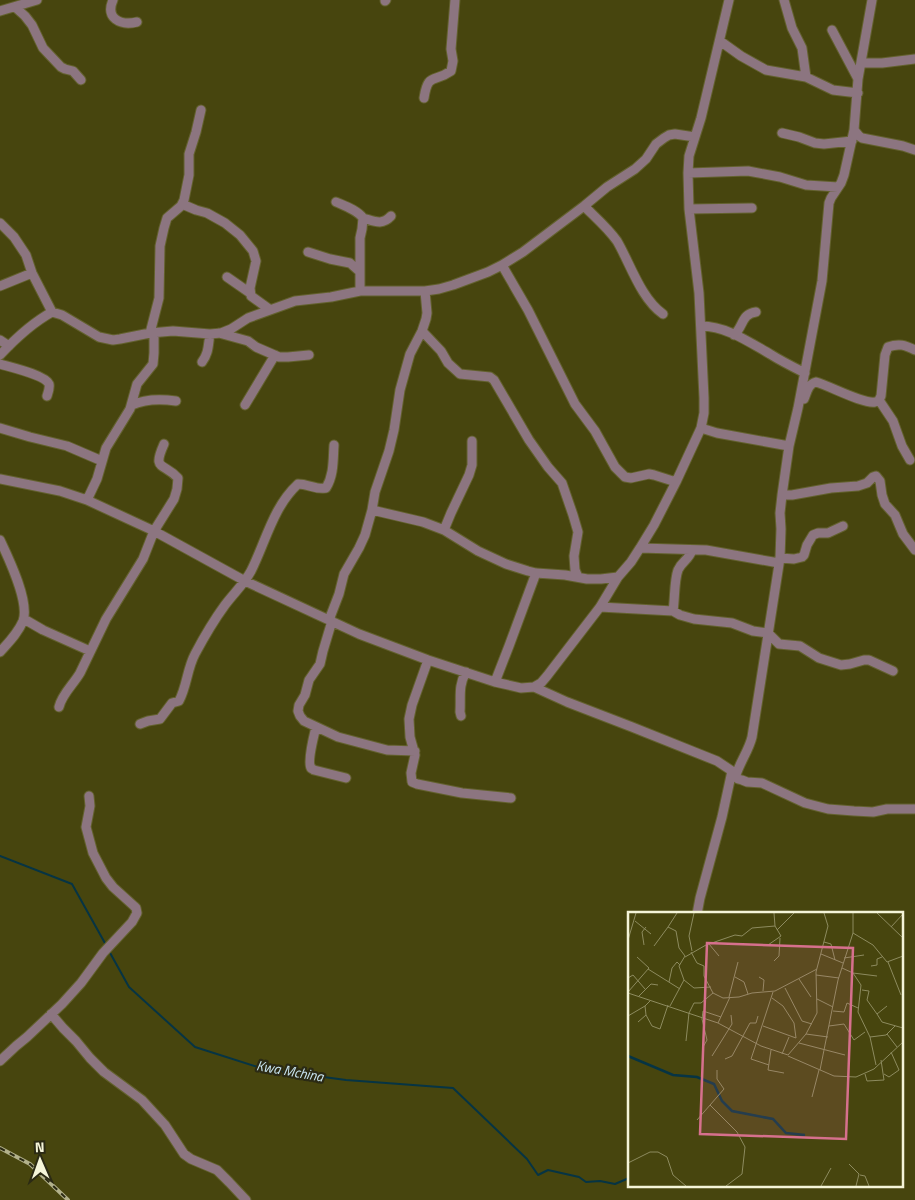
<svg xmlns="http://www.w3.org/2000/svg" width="915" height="1200" viewBox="0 0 915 1200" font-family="'Titillium Web',sans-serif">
<rect width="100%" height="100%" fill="#47450e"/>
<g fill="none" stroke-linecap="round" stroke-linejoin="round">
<path stroke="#063444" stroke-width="2" d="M0,856L72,884L106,945
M109,951L129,987L195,1047L264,1069L346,1080L453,1088L527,1159L538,1175L548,1170L579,1177L586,1182L600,1181L615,1184L629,1178"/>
<defs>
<path id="minor" d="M113,0C105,18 120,26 137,22
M784,0L792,28L802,48L806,77
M385,1L386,0
M15,7L25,16L32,25L43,48L61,67L65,69L73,71L81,80
M0,11L37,0
M832,30L858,79
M720,41L741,56L766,70L806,77L833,90L858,93
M861,63H882L915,59
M424,98C428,72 434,83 451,71L453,61L451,49L455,0
M854,130L859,136L862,138L903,146L915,150
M782,133L799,137L815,143L824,144L852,141
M688,173L748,171L780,177L806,185L838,187
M336,202C345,206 357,210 363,218L362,229L360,238V291
M182,204L196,210L207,213L225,223L240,235L253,251L256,261L250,288L251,296L269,309
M584,206C595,217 608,228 617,241C630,263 641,299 663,314
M689,209L752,208
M363,218C374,221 382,226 391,216
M0,223L14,237L26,255L32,273L52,312
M308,252L330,259L350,263L359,271
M502,265L528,310L575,404L595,431L615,467L625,477L631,478L649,474L654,475L676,482
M227,277L250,293
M0,286L32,273
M701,326C726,326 749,342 770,354C781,361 793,367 805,373
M422,331L441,351L448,363L460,374L490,377L494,380L529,440L548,467L562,483L573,515L578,532L574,556L575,570L578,577
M150,333L159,298L160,246L164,228L167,218L181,206L184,200L189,175V154L196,132L201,110
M219,333L248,341L256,347L279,357H288L309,355
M734,335C744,326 741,314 756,312
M0,340L9,346
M0,355C15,339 32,323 52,312L62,315L99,337L113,340L120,339L150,333L173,331L210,334L221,333L231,329L248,318L295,301L331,297L360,291H425L439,289L453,285L488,272L502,265L523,252L584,206L607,187L635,169L646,159L656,144L664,138L669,135L675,134L695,137
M202,362C209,353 208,345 210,334
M0,364C10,367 45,375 49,384C50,388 48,393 47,396
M804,399C807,392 808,384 816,382C830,386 863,404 875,402C879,401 879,400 881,396L885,355L888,347C899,343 905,345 915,350
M879,400L893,421L902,446L910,460
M132,405C145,399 162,399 176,401
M245,405L275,355
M0,428L30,437L67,446L102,461
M701,428L717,433L789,446
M0,479L60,491L87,500L154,531L245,581L359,634L428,660L495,682L521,688L534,687L541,683L547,676L600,607L618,577L631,562L640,548L654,525L676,482L701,428L704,413V398L699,293L689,209L688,173L689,156L701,118L729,0
M782,495H792L831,488L858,486L867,483L873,477L876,476L880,481L882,495L885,504L895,515L903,534L915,550
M87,500L97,479L106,448L130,409L137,384L153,364L154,353V333
M372,510L423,522L444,530L478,551L506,564L528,571L536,573L565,575L587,579H601L618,577
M444,530L451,513L469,475L472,465V441
M0,540C8,557 30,602 23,621C18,633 9,642 0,652
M640,548L706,550L779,563
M780,558L794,559L802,557L804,555L807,545L813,535L818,533H828L843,526
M600,607L673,611L680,615L694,619L732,623L753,631L768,633L779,644L800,646L819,658L841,665L850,664L864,660H869L893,671
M673,611C675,599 674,581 678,570C682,561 689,560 692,550
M24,619L43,630L90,651
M329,620L339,594L344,574L359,548L365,535L372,510L375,492L389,451L394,430L400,390L410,354L422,331L426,319L427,313L425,291
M332,621L323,651L320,664L309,680L305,695L299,705L298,711L300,716L304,721L338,737L387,750L415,751
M428,660L412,705L409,719L410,737L415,755L411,773L412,782L417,784L462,793L511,798
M495,682L509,646L536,573
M534,687L567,702L632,727L717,761L732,771L738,779L742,780L747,782L762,783L805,803L828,809L854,811L873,812L887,809H915
M59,707C62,694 73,685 80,673L106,619L143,559L154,531L174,499L177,489L178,478C163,462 152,471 164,444
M461,716L460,712C461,696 458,686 466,672
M140,724L148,721L160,719L172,703L179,701C187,686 187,669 195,654C204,637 214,620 225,605C234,593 244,584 251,571C266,541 273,507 298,484C308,484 317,490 326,488C334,475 333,460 334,445
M316,727C314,735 307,762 311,768C312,769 313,769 314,770L346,778
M736,775C740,762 749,750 752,737L780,558L781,529L780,513L782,495L789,446L798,408L822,281L829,203L831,198L841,183L844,175L854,130L858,79L872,0
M697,914L700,898L722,817L732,771
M51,1014L63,1028L76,1041L90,1058L104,1072L142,1100L165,1125L184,1154L191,1159L217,1170L229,1182L246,1200
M0,1061L16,1046L27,1037L62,1004L81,983L103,953L132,922L137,913L136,908L134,906L113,887L106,878L93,853L86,827L90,806L89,796"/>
</defs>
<use href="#minor" stroke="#63612e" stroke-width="11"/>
<use href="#minor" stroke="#8c7580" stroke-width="9"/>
<defs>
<path id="rail" d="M0,1148L30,1164L68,1200"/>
</defs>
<use href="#rail" stroke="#b2b18b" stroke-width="4"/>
<use href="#rail" stroke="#2b2a14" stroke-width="2" stroke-dasharray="5.5" stroke-linecap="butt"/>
</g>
<g text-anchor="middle" stroke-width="4.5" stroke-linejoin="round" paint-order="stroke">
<g font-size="14" font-style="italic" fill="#cae6f2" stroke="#2b2a14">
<text transform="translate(290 1071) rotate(10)" y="5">Kwa Mchina</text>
</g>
</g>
<g transform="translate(628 912)">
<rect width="275" height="275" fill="#47450e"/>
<path fill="none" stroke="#063444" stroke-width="2.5" d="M0,144L45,163L69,165L86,172L94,189L104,199L145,207L158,221L177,223"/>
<path fill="none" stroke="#8d8b5f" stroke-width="1" d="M249,1L275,26M7,9L23,22M263,15L275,2M149,18L166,1M225,21L245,33L259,50L275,44M0,28L8,1M196,30L203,32L207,48M81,32L91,44M16,33L14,20L18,15M140,33L153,24L147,14L146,1M26,34L40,15M64,39L61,24L66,1M63,40L69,51L76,54V64L85,81M193,42L215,51M57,45L78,33L107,23L114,24L124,16L147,14M216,46L236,43M146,49L151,44L152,26M260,50L273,83M243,54L249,53V47L254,45M214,56L225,61L233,73L230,100L242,125L248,153M20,57L52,77M225,61L249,64M188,63L211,66M107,65L116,70L120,82M131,65L136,68L135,79M0,66L5,63L17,77M171,67L183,85M56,68L66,76L83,75M41,70L44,56L49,50L52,53M157,76L174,109L184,112M234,78L241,79L239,88L249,102L259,94M0,80L21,56L9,45M0,81L90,111L133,134L160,143L178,122L189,101L188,60L200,14L196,1M11,84L23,72L30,73M101,85L110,50M144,86L155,94L166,111L168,126M189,87L205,95M42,94L56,68L51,54L57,44L51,36L48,19L40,15L49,1M205,99L216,100L219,91L230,96M61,101L66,91H73L85,81L95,86L111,85L124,81L147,79L189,57M249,102L254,110L275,116M18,103L24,114L32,117L40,93M0,104L17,94M74,107L79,128L75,135M74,107L75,99L93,105M10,110L18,103L17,94L23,88M90,111L102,85M135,114L168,126M201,114L216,112L226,128L237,120M178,122L200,125M259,122L269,135M242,125L258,123L267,114M58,129L61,101M171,131L217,143M128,132L145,80M128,132L123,147L141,153M143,138L140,158L156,161M154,142L161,125M84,144L104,112L103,103M160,144L206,164L228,165L246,157L275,130M97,147L104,144L122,111H128L130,104M192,158L210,68L225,21V1M237,162L239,169L256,168L253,148M256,162L261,165L271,158L263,140M184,185L191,158M82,193L109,220L117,235L114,262L98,274M69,208L96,177L89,167V158M0,251L22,240H30L39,245L45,263L58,274M221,252L231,262L228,274M232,263L237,264L241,274M193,274L203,256"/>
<path fill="#d6708d" fill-opacity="0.15" stroke="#d6708d" stroke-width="2.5" d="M79,31L225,36L218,227L72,222Z"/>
<rect width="275" height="275" fill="none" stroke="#f5f5d9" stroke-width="2.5"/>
</g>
<g transform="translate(40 1160) rotate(358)" stroke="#2b2a14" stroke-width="4" paint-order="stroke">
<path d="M0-4L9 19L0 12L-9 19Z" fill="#f5f5d9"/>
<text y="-8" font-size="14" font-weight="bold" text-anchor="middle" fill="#f5f5d9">N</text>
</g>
</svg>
